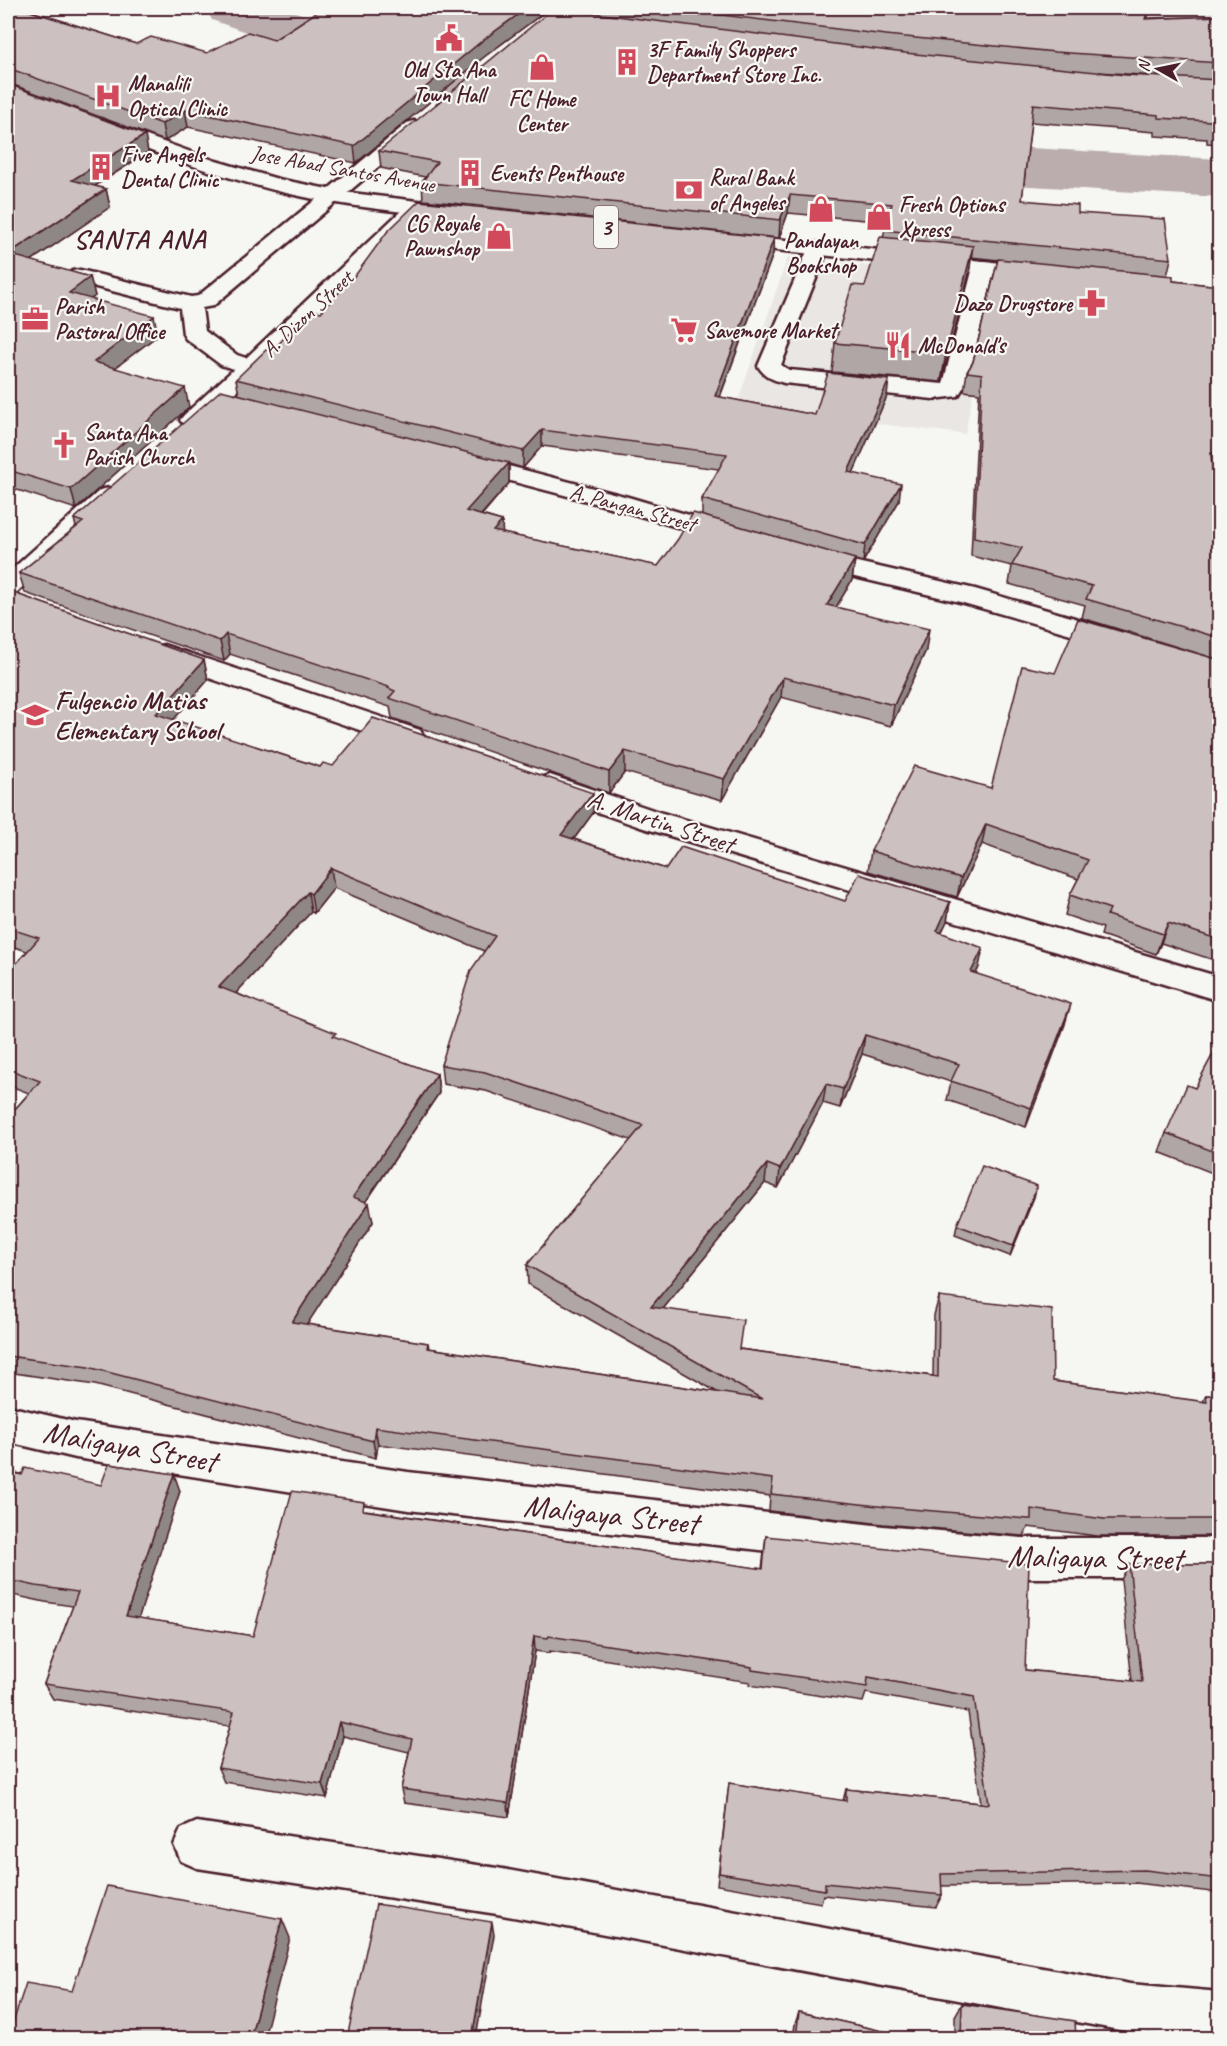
<svg xmlns="http://www.w3.org/2000/svg" width="1227" height="2046" viewBox="0 0 1227 2046" font-family="Caveat,sans-serif">
<rect width="100%" height="100%" fill="#f6f6f2"/>
<filter id="ink" filterUnits="userSpaceOnUse"><feTurbulence type="fractalNoise" baseFrequency=".0167" numOctaves="2"/><feDisplacementMap in="SourceGraphic" scale="12" xChannelSelector="R" yChannelSelector="G"/><feConvolveMatrix kernelMatrix="1 2 1 2 8 2 1 2 1" color-interpolation-filters="sRGB"/></filter>
<g filter="url(#ink)">
<path fill="#e9e6e3" d="M1135,8H1219V18Z
M788,257L994,280L965,434L736,407Z"/>
<g fill="none" stroke-linecap="round" stroke-linejoin="round">
<path fill="#bbadae" fill-rule="evenodd" d="M205,8H284L410,52L633,92L642,105L633,118L612,123L398,85L377,79L212,20Z
M880,133L930,142L1220,159V197L930,180L858,165L849,152L858,139Z"/>
<defs>
<path id="minor" d="M333,189L340,191L343,195L340,199L213,306L202,308L205,331L237,355L246,358L402,210H416L419,214L330,305L200,425L192,427L184,425L180,420L184,415L234,369L221,365L186,339L183,334L180,308L72,281L69,276L72,271L80,270L191,297L198,296L326,191Z
M818,243L825,245L828,249L781,365L789,370L943,384L973,267L976,262L984,261L992,262L995,267L968,380L958,396L933,399L784,383C773,380 764,376 758,366L808,249L811,245Z
M466,455L628,497L740,530L744,535L740,540L731,543L610,507L457,467L454,462L457,457Z
M109,488L118,490L121,495L118,500L17,592L8,594V573L100,490Z
M809,551L975,589L1126,633L1130,639L1126,645L1116,647L960,602L800,564L796,559L800,554Z
M164,645L420,730L424,737L420,744L410,746L400,744L154,659L150,653L154,647Z
M550,775L662,813L1220,977V1001L640,827L540,792L535,785L540,778Z
M8,1406L76,1422L408,1472L883,1526L1022,1538H1220V1578H1022L883,1564L408,1510L76,1458L8,1442Z
M197,1822L497,1868L1130,1984L1220,1992V2038L1130,2032L497,1914L197,1868L181,1861L174,1845L181,1829Z"/>
<path id="major" d="M414,121L421,123L424,127L421,131L340,199H326L323,195L326,191L407,123Z"/>
<path id="highway" d="M105,121L216,161L278,179L343,192L459,206L466,208L469,212L466,216L459,218C404,212 349,207 295,195C228,180 163,156 98,131L95,127L98,123Z
M728,234L1040,267L1048,268L1051,273L1048,278L1040,279L721,244L718,240L721,236Z"/>
</defs>
<use href="#minor" stroke="#4a1f2b" stroke-width="5"/>
<use href="#major" stroke="#4a1f2b" stroke-width="5"/>
<use href="#highway" stroke="#4a1f2b" stroke-width="5"/>
<use href="#minor" fill="#f6f6f2" fill-rule="evenodd"/>
<use href="#major" fill="#f6f6f2" fill-rule="evenodd"/>
<use href="#highway" fill="#f6f6f2" fill-rule="evenodd"/>
</g>
<path fill="#afa6a5" stroke="#4a1f2b" stroke-width="1.5" fill-rule="evenodd" d="M8,8H22L136,44L207,53L274,40L323,8H550L484,57L356,163L188,127L165,141L8,83Z
M569,8H1151L1147,18L1220,16V144L1207,143V139L1155,136V132L1031,122L1022,200L1078,213L1171,259L1167,276L1173,281L1220,286V474L1213,473L1218,554H1220V660L1082,618L1085,605L1009,584L1012,566L971,556L979,393L964,391L967,372L973,362L998,260L971,257L969,274L941,382L832,372L835,343L865,286L883,237L887,222L788,213L779,238L423,200L422,182L425,177L381,168L379,151L569,10ZM1099,72L1169,77L1126,75Z
M8,83L148,152L95,186L106,189L110,207L31,261L90,277L95,296L91,299L158,335L115,368L189,407L76,509L8,487Z
M773,254L720,397L815,415L887,396L853,473L899,501L863,562L855,560L852,580L836,607L926,650L891,726L781,697L722,800L625,772L609,793L392,718L390,707L230,654L224,661L25,593L19,573L76,527L74,519L239,395L236,379L321,312ZM542,446L719,469L702,499V516L658,566L502,533V521L482,515L509,483V464L523,468Z
M8,591L204,660L208,680L173,720L320,767L333,766L593,813L574,839L666,869L845,901L950,902L947,921L941,933L979,967L976,974L1065,1024L1026,1127L947,1100L951,1082L862,1054L840,1108L823,1103L778,1188L765,1183L663,1309L740,1349L933,1376L934,1315L939,1297L1053,1381L1203,1402L1206,1395L1220,1396V1536H1097L1028,1527L1024,1536H1022L883,1524L769,1511L770,1496L378,1444L376,1458L95,1385L8,1372V1117L29,1093L8,1085V973L27,951L8,945ZM334,888L484,951L441,1065L443,1084L486,1091L631,1140L527,1265L528,1284L717,1392L429,1348L428,1343L307,1324L373,1222L366,1202L439,1093L437,1074L337,1038L236,993L311,912L314,913Z
M1220,660V962L1161,943L1156,954L1101,935L1103,928L1065,915L1070,895L1078,879L982,844L957,897L868,871L871,851L991,788L1055,673Z
M1220,1041V1176L1159,1152L1166,1133L1195,1088Z
M1034,1197L1010,1256L955,1235L957,1225Z
M8,1472L101,1485L180,1491L138,1618L253,1636L366,1510L762,1569L766,1536L1025,1670L1132,1681L1121,1580L1129,1564H1220V1893L1136,1883L941,1886L942,1895L936,1907L823,1895L821,1903L717,1885L729,1783L843,1801L846,1789L981,1803L968,1712L866,1693L863,1702L749,1685L750,1682L550,1651L549,1653L535,1651L509,1817L404,1803L401,1789L409,1752L343,1736L327,1798L224,1782L218,1768L230,1726L53,1699L44,1684L73,1606L45,1602L8,1594Z
M962,2004L1076,2038H955V2016Z
M799,2012L913,2038H793L795,2024Z"/>
<path fill="#8f8786" stroke="#4a1f2b" stroke-width="1.5" d="M527,8H550L484,57L356,163L354,146L483,40Z
M1149,8H1151L1141,35L1145,19Z
M185,110L188,127L165,141L162,124Z
M145,135L148,152L76,198L72,180Z
M106,189L110,207L13,273L8,254Z
M790,195L788,213L779,238L780,220Z
M774,238L773,254L714,412L715,396Z
M973,246L969,274L941,382L946,353Z
M90,277L95,296L73,311L69,293Z
M154,316L158,335L98,381L94,362Z
M889,380L887,396L846,489L848,472Z
M185,388L189,407L76,509L71,489Z
M542,430V446L523,468V451Z
M509,463V483L467,531L466,511Z
M901,484L899,501L863,562L865,545Z
M502,521L503,541L493,531Z
M855,559L852,580L825,626L827,605Z
M929,629L926,650L891,726L894,705Z
M226,634L230,654L224,661L220,641Z
M204,660L208,680L161,734L156,714Z
M783,677L781,697L722,800L724,779Z
M625,751V772L609,793V772Z
M593,793V813L562,855L561,835Z
M986,824L982,844L957,897L961,878Z
M331,868L334,888L314,913L311,894Z
M308,892L311,912L224,1006L219,987Z
M950,902L947,921L933,951L937,931Z
M1168,923L1161,943L1156,954L1163,934Z
M983,948L979,967L967,992L971,972Z
M1071,1004L1065,1024L1026,1127L1031,1108Z
M865,1035L862,1054L840,1108L843,1089Z
M437,1074L439,1093L356,1216L353,1197Z
M826,1084L823,1103L778,1188L780,1169Z
M767,1164L765,1183L650,1325L651,1307Z
M1037,1186L1034,1197L1010,1256L1013,1246Z
M369,1203L373,1222L297,1340L292,1322Z
M375,1427L378,1444L376,1458L373,1441Z
M174,1474L180,1491L134,1632L126,1616Z
M534,1636L535,1651L509,1817L508,1803Z
M339,1722L343,1736L327,1798L322,1784Z
M282,1919L290,1938L264,2038H250Z
M492,1922L494,1935L476,2038H472Z"/>
<path fill="#ccc1c0" stroke="#4a1f2b" stroke-width="1.5" fill-rule="evenodd" d="M8,8H20L136,44L151,37L207,53L248,32L274,40L323,8H527L483,40L354,146L185,110L162,124L8,68Z
M554,8L905,53L1126,75L1220,80V126H1212L1211,121L1159,118V115L1033,104L1022,200L1078,205V213L1165,219L1171,259L884,230L892,204L790,195L780,220L422,182L437,162L379,151Z
M664,8H1149L1145,19L1220,16V63L1055,52L886,35Z
M8,84L145,135L72,180L106,189L8,254L90,277L69,293L154,316L94,362L185,388L71,489L8,470Z
M419,201L774,238L715,396L815,415L828,373L889,380L848,472L901,484L865,545L702,499L727,454L542,430L523,451L236,379L266,350L272,351L310,310L321,312L357,273L387,232Z
M880,237L973,246L946,353L835,343L852,285L865,286Z
M998,259L1173,276V281L1220,286V454L1211,453L1218,554H1220V638L1086,599L1092,586L1012,565L1022,548L974,537L982,374L967,372L973,362Z
M221,390L509,463L466,511L502,521L493,531L658,566L678,539L693,513L855,559L827,605L929,629L894,705L783,677L724,779L625,751L609,772L389,698L395,691L388,688L389,687L226,634L220,641L19,573L83,522L74,519Z
M8,591L204,660L156,714L320,767L323,763L333,766L373,718L593,793L561,835L666,869L681,847L845,901L859,874L950,902L937,931L983,948L971,972L1071,1004L1031,1108L951,1081L959,1064L865,1035L843,1089L826,1084L780,1169L767,1164L651,1307L743,1320L739,1349L938,1377L939,1297L1052,1310L1053,1381L1207,1402L1206,1395L1220,1396V1519H1104L1031,1509V1519H1028L887,1507L771,1494L773,1479L375,1427L373,1441L88,1367L8,1356V1117L40,1081L8,1069V973L39,938L8,928ZM331,868L495,936L471,970L441,1065L485,1072L643,1125L527,1265L762,1399L427,1348L428,1343L292,1322L369,1203L353,1197L437,1074L333,1036L336,1033L219,987L308,892L311,894Z
M1078,619L1220,660V940L1168,923L1163,934L1107,915L1110,909L1070,895L1088,860L986,824L961,878L871,851L914,766L991,788L1022,666L1055,673Z
M1220,1041V1154L1166,1133L1187,1085L1195,1088Z
M982,1166L1037,1186L1013,1246L957,1225Z
M109,1464L174,1474L126,1616L253,1636L292,1491L364,1502L363,1510L763,1569L766,1536L1029,1564L1025,1670L1142,1682L1129,1564H1220V1879L1145,1870L941,1874L942,1895L825,1883V1890L719,1873L729,1783L846,1801V1789L989,1804L974,1697L868,1677L867,1687L752,1670V1667L549,1636L548,1638L534,1636L508,1803L401,1789L412,1739L339,1722L322,1784L218,1768L234,1712L44,1684L78,1592L36,1586L8,1580V1472L22,1475L25,1468L101,1485Z
M107,1886L282,1919L250,2038H8L26,1983L72,1991Z
M376,1904L492,1922L472,2038H347Z
M962,2004L1075,2021L1076,2038H961Z
M799,2012L913,2038H796Z"/>
</g>
<defs>
<symbol id="civic-bare" viewBox="-9 -9 18 18"><path d="M-.6-6.5H3V-4.5H.6V-3L4-1V1h2V6H-6V1h2V-1L-.6-3ZM-1.2 2.5V6h2.4V2.5Z" fill="#d1495b" stroke="#f6f6f2" stroke-width="2.5" paint-order="stroke"/></symbol>
<symbol id="building-bare" viewBox="-9 -9 18 18"><path d="M-4-6H4V6H1V3H-1V6H-4ZM-2.5-4.3h1.7v1.8h-1.7ZM.8-4.3h1.7v1.8H.8ZM-2.5-1h1.7V.8h-1.7ZM.8-1h1.7V.8H.8Z" fill="#d1495b" stroke="#f6f6f2" stroke-width="2.5" paint-order="stroke"/></symbol>
<symbol id="shop-bare" viewBox="-9 -9 18 18"><path d="M-5-2.5h2.3a2.7 3.5 0 0 1 5.4 0H5L5.5 6h-11ZM-1.5-2.5h3a1.5 2.3 0 0 0-3 0Z" fill="#d1495b" stroke="#f6f6f2" stroke-width="2.5" paint-order="stroke"/></symbol>
<symbol id="hospital-bare" viewBox="-9 -9 18 18"><path d="M-5-5h3v3.5h4V-5h3V5h-3V1.5h-4V5h-3Z" fill="#d1495b" stroke="#f6f6f2" stroke-width="2.5" paint-order="stroke"/></symbol>
<symbol id="bank-bare" viewBox="-9 -9 18 18"><path d="M-6-4H6V4H-6ZM0-2.3a2.3 2.3 0 1 0 0 4.6a2.3 2.3 0 1 0 0-4.6Z" fill="#d1495b" stroke="#f6f6f2" stroke-width="2.5" paint-order="stroke"/></symbol>
<symbol id="pharmacy-bare" viewBox="-9 -9 18 18"><path d="M-2-6h4v4h4v4h-4v4h-4v-4h-4v-4h4Z" fill="#d1495b" stroke="#f6f6f2" stroke-width="2.5" paint-order="stroke"/></symbol>
<symbol id="office-bare" viewBox="-9 -9 18 18"><path d="M-6-3h4V-5.5h4V-3h4V5H-6ZM-1-4.5V-3h2v-1.5ZM-6 0V1H6V0Z" fill="#d1495b" stroke="#f6f6f2" stroke-width="2.5" paint-order="stroke"/></symbol>
<symbol id="supermarket-bare" viewBox="-9 -9 18 18"><path d="M-6-5.5h2.5l.6 2H6L4.5 2H-2.5L-4.4-4H-6ZM-1.5 3.2a1.3 1.3 0 1 0 .1 0ZM3 3.2a1.3 1.3 0 1 0 .1 0Z" fill="#d1495b" stroke="#f6f6f2" stroke-width="2.5" paint-order="stroke"/></symbol>
<symbol id="restaurant-bare" viewBox="-9 -9 18 18"><path d="M-5-6h1v4h1v-4h1v4h1v-4h1v5L-1.5 .5V6h-2V.5L-5-1ZM5-6V6H3V1.5H1.5Q1.5-4 5-6Z" fill="#d1495b" stroke="#f6f6f2" stroke-width="2.5" paint-order="stroke"/></symbol>
<symbol id="church-bare" viewBox="-9 -9 18 18"><path d="M-1.2-6h2.4v3.5h3.3v2.4h-3.3V6h-2.4V-.1h-3.3v-2.4h3.3Z" fill="#d1495b" stroke="#f6f6f2" stroke-width="2.5" paint-order="stroke"/></symbol>
<symbol id="school-bare" viewBox="-9 -9 18 18"><path d="M0-5L7-2L0 1L-7-2ZM-4 1L0 2.5L4 1V4Q0 6-4 4Z" fill="#d1495b" stroke="#f6f6f2" stroke-width="2.5" paint-order="stroke"/></symbol>
</defs>
<g fill-rule="evenodd">
<use href="#civic-bare" x="430" y="19" width="38" height="38"/>
<use href="#building-bare" x="608" y="43" width="38" height="38"/>
<use href="#shop-bare" x="523" y="48" width="38" height="38"/>
<use href="#hospital-bare" x="89" y="77" width="38" height="38"/>
<use href="#building-bare" x="82" y="148" width="38" height="38"/>
<use href="#building-bare" x="451" y="154" width="38" height="38"/>
<use href="#bank-bare" x="670" y="171" width="38" height="38"/>
<use href="#shop-bare" x="802" y="190" width="38" height="38"/>
<use href="#shop-bare" x="860" y="198" width="38" height="38"/>
<use href="#shop-bare" x="480" y="217" width="38" height="38"/>
<use href="#pharmacy-bare" x="1073" y="284" width="38" height="38"/>
<use href="#office-bare" x="16" y="300" width="38" height="38"/>
<use href="#supermarket-bare" x="665" y="311" width="38" height="38"/>
<use href="#restaurant-bare" x="879" y="326" width="38" height="38"/>
<use href="#church-bare" x="45" y="426" width="38" height="38"/>
<use href="#school-bare" x="16" y="696" width="38" height="38"/>
</g>
<g text-anchor="middle" stroke-width="4.5" stroke-linejoin="round" paint-order="stroke">
<g font-size="22" font-weight="bold" fill="#4a1f2b" stroke="#f6f6f2" text-anchor="start">
<text x="647" y="57">3F Family Shoppers<tspan x="647" dy="25">Department Store Inc.</tspan></text>
<text x="449" y="77" text-anchor="middle">Old Sta Ana<tspan x="449" dy="25">Town Hall</tspan></text>
<text x="128" y="91">Manalili<tspan x="128" dy="25">Optical Clinic</tspan></text>
<text x="542" y="106" text-anchor="middle">FC Home<tspan x="542" dy="25">Center</tspan></text>
<text x="121" y="162">Five Angels<tspan x="121" dy="25">Dental Clinic</tspan></text>
<text x="490" y="181">Events Penthouse</text>
<text x="709" y="185">Rural Bank<tspan x="709" dy="25">of Angeles</tspan></text>
<text x="899" y="212">Fresh Options<tspan x="899" dy="25">Xpress</tspan></text>
<text x="479" y="231" text-anchor="end">CG Royale<tspan x="479" dy="25">Pawnshop</tspan></text>
<text x="821" y="248" text-anchor="middle">Pandayan<tspan x="821" dy="25">Bookshop</tspan></text>
<text x="1072" y="311" text-anchor="end">Dazo Drugstore</text>
<text x="55" y="314">Parish<tspan x="55" dy="25">Pastoral Office</tspan></text>
<text x="704" y="338">Savemore Market</text>
<text x="918" y="353">McDonald's</text>
<text x="84" y="440">Santa Ana<tspan x="84" dy="25">Parish Church</tspan></text>
</g>
<g font-size="22" fill="#4a1f2b" stroke="#f6f6f2">
<text transform="translate(343 168) rotate(10)" y="8">Jose Abad Santos Avenue</text>
<text transform="translate(307 313) rotate(-43)" y="8">A. Dizon Street</text>
<text transform="translate(633 507) rotate(15)" y="8">A. Pangan Street</text>
</g>
<rect fill="#f6f6f2" stroke="#7e6067" stroke-width="1.5" x="594" y="206" width="24" height="42" rx="4.5"/>
<g font-size="24" font-weight="bold" fill="#4a1f2b">
<text x="606" y="235">3</text>
</g>
<g font-size="26" font-weight="bold" fill="#4a1f2b" stroke="#f6f6f2" text-anchor="start">
<text x="55" y="709">Fulgencio Matias<tspan x="55" dy="30">Elementary School</tspan></text>
</g>
<g font-size="26" fill="#4a1f2b" stroke="#f6f6f2">
<text transform="translate(661 821) rotate(18)" y="9">A. Martin Street</text>
</g>
<g font-size="27" font-weight="bold" letter-spacing="1.5" fill="#4a1f2b" stroke="#f6f6f2">
<text x="140" y="248">SANTA ANA</text>
</g>
<g font-size="32" fill="#4a1f2b" stroke="#f6f6f2">
<text transform="translate(130 1446) rotate(10)" y="11">Maligaya Street</text>
<text transform="translate(611 1514) rotate(6)" y="11">Maligaya Street</text>
<text transform="translate(1095 1557) rotate(1)" y="11">Maligaya Street</text>
</g>
</g>
<rect width="1227" height="2046" fill="none" stroke="#f6f6f2" stroke-width="30"/>
<rect x="15" y="15" width="1197" height="2016" fill="none" stroke="#4a1f2b" stroke-width="2" filter="url(#ink)"/>
<g transform="translate(1158 69) rotate(279)" stroke="#f6f6f2" stroke-width="4.5" paint-order="stroke">
<path d="M0-4.5L10 22L0 15L-10 22Z" fill="#4a1f2b"/>
<text y="-9" font-size="16" font-weight="bold" text-anchor="middle" fill="#4a1f2b">N</text>
</g>
</svg>
